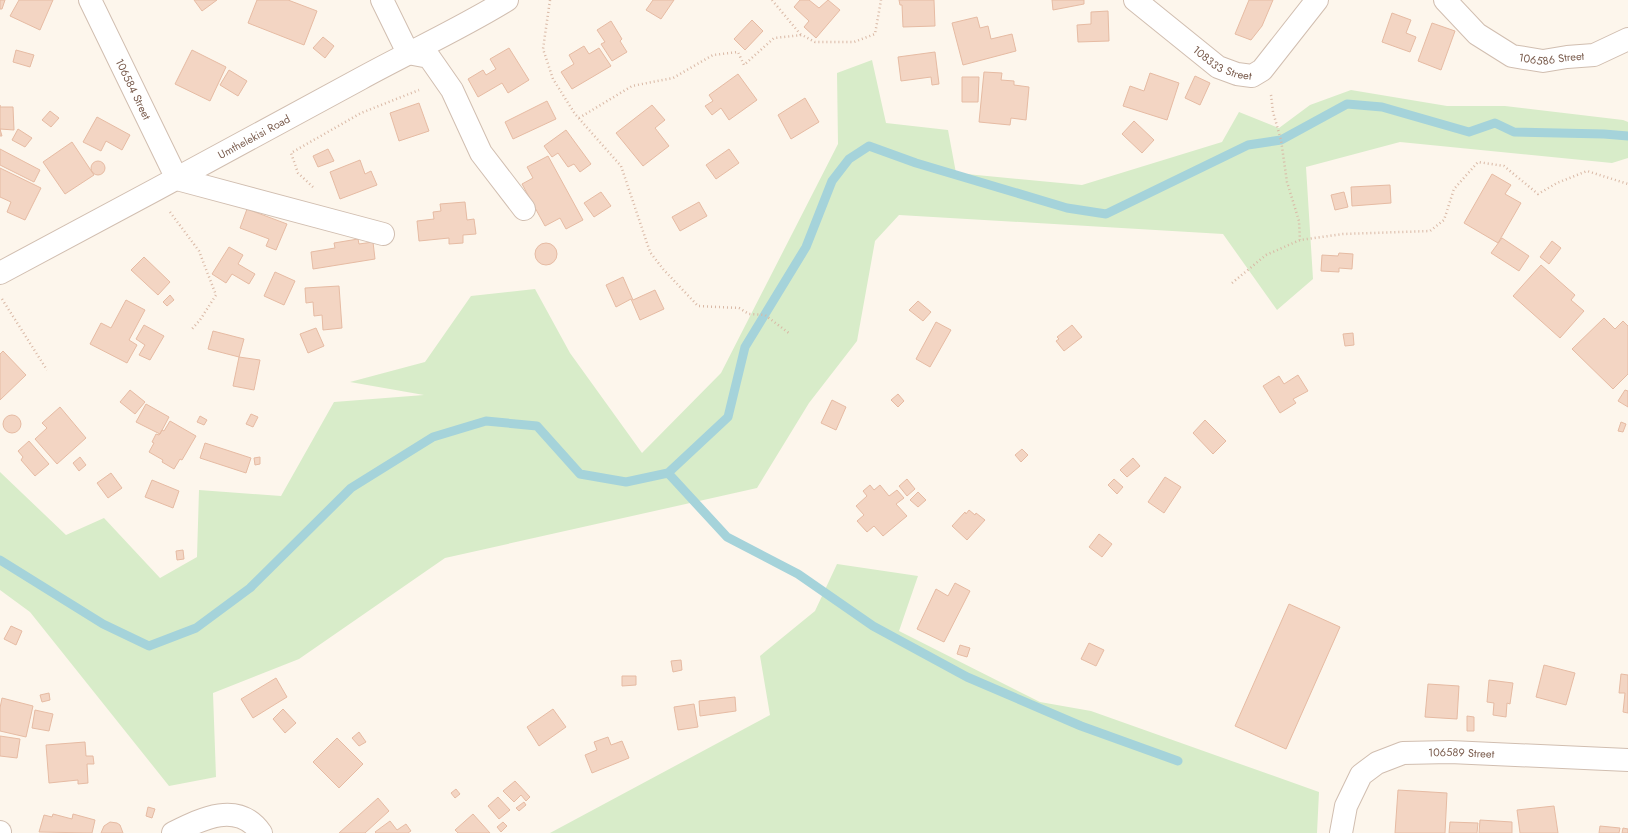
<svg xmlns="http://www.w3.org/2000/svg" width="1628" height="833" viewBox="0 0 1628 833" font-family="Jost,sans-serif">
<rect width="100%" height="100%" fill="#fdf6ec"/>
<path fill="#d8ecc9" d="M872,60L886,123L948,130L956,173L1082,185L1222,142L1239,112L1279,128L1310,105L1351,90L1447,106H1505L1623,120L1628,122V158L1612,163L1400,142L1306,167L1313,279L1277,310L1223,234L899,215L875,241L857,341L809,403L757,488L445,558L299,659L213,693L216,777L169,786L30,612L0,590V472L66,535L104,518L160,578L197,557L199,490L281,496L334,402L424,395L350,382L425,362L471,296L535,289L570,353L642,453L721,373L838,144L837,73Z
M837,564L918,576L899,631L1040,702L1091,711L1319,792L1317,833H550L770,715L760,656L815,611Z"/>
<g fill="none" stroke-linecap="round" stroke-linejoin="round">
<path stroke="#a5d3da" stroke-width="9" d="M668,473L727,537L798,574L873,626L967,677L1081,726L1178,761
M0,560L103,624L149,646L196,628L250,588L351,488L433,437L486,421L537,426L580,474L626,482L668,473L728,417L745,347L806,247L832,181L849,159L869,146L916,163L1067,208L1106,214L1248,145L1281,140L1347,104L1382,107L1469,132L1495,123L1514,132L1604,134L1628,136"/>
</g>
<path fill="#f3d5c3" stroke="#e6bba3" d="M0,0H5L2,9H0Z
M19,0H53L40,30L10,16Z
M194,0H217L202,11Z
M257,0H288L317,11L304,45L248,23Z
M653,0H674L661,19L646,10Z
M800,0H809L819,8L828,0L840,10L816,38L804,27L809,21L794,7Z
M899,0H934L935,26L903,27L902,5H900Z
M1052,0H1084V4L1053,10Z
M1249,0H1273L1262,26L1251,40L1235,34Z
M1108,11L1109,41L1078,42L1077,25L1091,24V12Z
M1392,13L1411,20L1406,33L1416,37L1410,52L1382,42Z
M977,17L980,28L988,26L991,39L1012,34L1016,51L963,65L952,23Z
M752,20L763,31L745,50L734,39Z
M611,21L622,39L620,41L627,52L612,61L601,44L605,42L597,30Z
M1432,23L1455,31L1441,70L1418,61Z
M323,37L334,46L325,58L313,48Z
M584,46L589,54L599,48L611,66L572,89L561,72L574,64L569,55Z
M509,48L529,80L508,93L502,83L478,97L468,79L483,70L486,75L496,69L490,59Z
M16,50L34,55L30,67L13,62Z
M192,50L226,67L210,101L175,84Z
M935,52L939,84L932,85L931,77L901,81L898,57Z
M229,70L247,81L238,96L220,85Z
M984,72L1002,73L1001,80L1014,81V85L1029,87L1026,120L1011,118L1010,125L979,122Z
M1150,73L1179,83L1167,120L1123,106L1130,86L1144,91Z
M738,74L757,100L729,120L721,108L712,115L705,106L713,101L709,95Z
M1195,76L1210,83L1200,105L1185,98Z
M962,77H979L978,102H962Z
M805,98L819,122L791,139L778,115Z
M547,101L556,119L513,139L505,122Z
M419,103L429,131L399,141L390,113Z
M0,105V107H13L14,130L0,129L2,136H0Z
M652,105L665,120L655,128L669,146L643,166L616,133Z
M50,111L59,118L51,127L42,120Z
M97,117L130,135L122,150L106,141L101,151L83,142Z
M1134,121L1154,140L1142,153L1122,134Z
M18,129L32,138L25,147L12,140Z
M566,130L591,164L580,172L574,164L568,167L558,153L552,157L544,146Z
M72,142L94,175L65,194L43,162Z
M0,149L40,170L34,182L0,165Z
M328,149L334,161L318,167L313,156Z
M729,149L739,163L716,179L706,165Z
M548,156L583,220L566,229L560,218L545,226L522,184L533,178L527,167Z
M360,160L365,174L371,171L377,185L340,199L330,172Z
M91 168a7 7 0 1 1 14 0a7 7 0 1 1-14 0Z
M0,168L41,188L25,220L7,212L11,202L0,197Z
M1492,174L1511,185L1505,194L1521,203L1498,243L1464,223Z
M1390,185L1391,203L1352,206L1351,187Z
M601,192L611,206L594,217L584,203Z
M1344,192L1348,207L1335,210L1331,195Z
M465,202L467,220L474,219L476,234L463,235V243L449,244V238L419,241L417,221L434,219L433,212L441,211L440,204Z
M699,202L707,216L680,231L672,217Z
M247,209L287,224L276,250L266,246L269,239L240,228Z
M1502,238L1529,256L1519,271L1491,253Z
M358,239L359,244L373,242L375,259L313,269L311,252L335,248L334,243Z
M1552,241L1561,248L1549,264L1540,257Z
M535 254a11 11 0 1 1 22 0a11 11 0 1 1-22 0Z
M229,247L243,255L238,264L255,274L249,284L232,274L226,283L212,274Z
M1339,253L1353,254L1352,269L1339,268V272L1321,271L1322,255L1338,256Z
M144,257L170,282L158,295L131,270Z
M1541,265L1575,295L1571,300L1584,311L1560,338L1513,296Z
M275,272L295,281L284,305L264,296Z
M623,277L633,300L655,290L664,309L640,320L631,299L616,307L606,285Z
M339,286L342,328L323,330L322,315L314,316L313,302L306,303L305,288Z
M170,295L174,300L167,306L163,302Z
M126,300L145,310L129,340L137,345L127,363L90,344L101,323L111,328Z
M918,301L931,312L923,321L909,310Z
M1604,318L1615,329L1623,321L1628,326V374L1613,389L1572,349Z
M936,322L951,330L930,367L916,359Z
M144,325L164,336L150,360L139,355L145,345L136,339Z
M1072,325L1082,337L1064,351L1056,341L1059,339L1057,337Z
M316,328L324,346L308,353L300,334Z
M213,331L244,339L239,357L208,349Z
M1353,333L1354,345L1345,346L1343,334Z
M3,351L26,375L0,400V354Z
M239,357L260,360L254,390L233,386Z
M1298,375L1308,391L1293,399L1296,403L1280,413L1263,386L1279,376L1284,384Z
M130,390L145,402L135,414L120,402Z
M1625,390L1628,391V407L1618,401Z
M898,394L904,401L898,407L891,400Z
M832,400L846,407L836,430L821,423Z
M146,404L169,417L160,434L136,422Z
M60,407L86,438L57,464L35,439L47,428L42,423Z
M251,414L258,417L253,427L246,424Z
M3 424a9 9 0 1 1 18 0a9 9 0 1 1-18 0Z
M200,416L207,420L204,425L197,422Z
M1205,420L1226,441L1213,454L1193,433Z
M170,421L196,436L182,460L180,459L174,469L162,462L163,460L149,452L154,443L152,442L156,434L159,435L162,430L164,431Z
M1621,422L1626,424L1623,432L1618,431Z
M29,441L49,464L35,476L21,460L23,457L18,451Z
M205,443L251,458L246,473L200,458Z
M1022,449L1028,455L1021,462L1015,455Z
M80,457L86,465L79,471L73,463Z
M260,457V464L255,465L254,458Z
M1133,458L1140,466L1127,477L1120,470Z
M111,473L122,488L108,498L97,483Z
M1165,477L1181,487L1164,513L1148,502Z
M907,479L915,489L907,496L899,486Z
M1114,479L1123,487L1117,494L1108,485Z
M152,480L179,491L173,508L145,497Z
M870,485L874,490L880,485L889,496L897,490L904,498L896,504L907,516L883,536L874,526L867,532L857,521L864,515L856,506L867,496L863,491Z
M918,492L926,500L918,507L910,500Z
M969,510L975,515L976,513L985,520L967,540L952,526L965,512L966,514Z
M1099,534L1112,544L1102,557L1089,547Z
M183,550L184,559L177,560L176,551Z
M955,583L970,591L944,642L917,629L936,589L948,596Z
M1289,604L1340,627L1286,749L1235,726Z
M11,626L22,631L16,645L4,639Z
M1089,643L1104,650L1096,666L1081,659Z
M960,645L970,648L967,657L957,654Z
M681,660L682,670L673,672L671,661Z
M1544,665L1575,673L1566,705L1536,697Z
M1621,674L1628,675V713L1623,712L1625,693H1619Z
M622,676H636V685L622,686Z
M276,678L287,697L253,718L241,699Z
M1489,680L1513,683L1510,704L1507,703L1506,717L1493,715L1494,703L1487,702Z
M1428,684L1459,686L1457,719L1425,717Z
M49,693L50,700L42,702L40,695Z
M735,697L736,711L700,716L699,701Z
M2,698L33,706L26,737L0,731V708Z
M694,704L698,727L678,730L674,707Z
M283,709L296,723L285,733L273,719Z
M553,709L566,727L539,746L527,727Z
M35,710L53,714L49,731L32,728Z
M1467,716L1474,717V731H1467Z
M359,732L366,742L359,746L352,738Z
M0,736L20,739L17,758L0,756Z
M608,737L611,745L622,741L629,758L592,773L585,755L597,750L594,742Z
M337,738L363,764L339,788L313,762Z
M85,742L86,756H93L94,764H87L88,783L78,784V780L49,783L46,745Z
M515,781L530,797L526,801L521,795L514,802L503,791Z
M456,789L460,794L455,798L451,793Z
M1398,790L1447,793L1445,833H1395Z
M498,797L510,810L499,819L488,806Z
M378,798L389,811L365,833H339Z
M524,802L526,805L519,811L516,808Z
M1554,806L1558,833H1520L1517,810Z
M148,807L155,809L152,818L146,816Z
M53,814L72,819L73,814L95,820L92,833L39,832L44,815L52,817Z
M473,814L490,833H458L455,830Z
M1480,820L1512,822V833H1479Z
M390,821L397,830L406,824L411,831L408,833H376L375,832Z
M110,822L117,823L120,825L123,833H101L104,826Z
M503,822L507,826L501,832L497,827Z
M1450,822L1478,823L1477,833H1449Z
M1600,826L1620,828L1619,833H1599Z
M1623,828L1628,829V833H1622Z"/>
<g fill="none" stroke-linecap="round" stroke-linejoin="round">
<defs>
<g id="minor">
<path id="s1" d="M90,0L177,179L383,234"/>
<path d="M382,0L408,53L429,57L452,90L481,153L524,209"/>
<path id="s2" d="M1135,0L1218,67L1237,74L1252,76L1262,70L1317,0"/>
<path id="s3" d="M1445,0L1477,34L1512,56L1543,61L1567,57L1594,55L1628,39"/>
<path id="s4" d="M0,273C120,209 241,144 360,79C409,52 460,29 507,0"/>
<path d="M0,832V833"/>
<path d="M173,833C201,819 238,800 261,833"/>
<path id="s5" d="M1341,833L1346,806L1361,775L1377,763L1403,753L1450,752L1628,760"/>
</g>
</defs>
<use href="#minor" stroke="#d1beb0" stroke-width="24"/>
<path stroke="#d9b8a5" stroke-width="2.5" stroke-dasharray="1 3" stroke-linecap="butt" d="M550,0L543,49L553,79L575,114L621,166L650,252L663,269L698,306L739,308L749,314L765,315L790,334
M772,0L801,35
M1271,95L1273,112L1281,140L1287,182L1299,221L1300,240
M579,118L632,86L673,78L713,55L738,52L744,65L774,38L802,35L815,42H854L875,34L881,0
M313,187L298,173L291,153L361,113L419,90
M170,212L199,251L216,295L200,320L192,329
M1232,283L1266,255L1300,240L1343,234L1430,231L1444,220L1454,189L1478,162L1504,166L1538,194L1557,183L1587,171L1628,184
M2,299L47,370"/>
<use href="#minor" stroke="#fff" stroke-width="22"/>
</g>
<g text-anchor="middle" stroke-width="4" stroke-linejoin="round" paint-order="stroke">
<g font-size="11" fill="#7a5c4d" stroke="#fffaf3">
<text dy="4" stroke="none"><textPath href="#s3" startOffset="128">106586 Street</textPath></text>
<text dy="4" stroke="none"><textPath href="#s2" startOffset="109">108333 Street</textPath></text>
<text dy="4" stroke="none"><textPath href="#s1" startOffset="99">106584 Street</textPath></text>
<text dy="4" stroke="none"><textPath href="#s4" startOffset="288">Umthelekisi Road</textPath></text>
<text dy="4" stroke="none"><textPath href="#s5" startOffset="168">106589 Street</textPath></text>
</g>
</g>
</svg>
